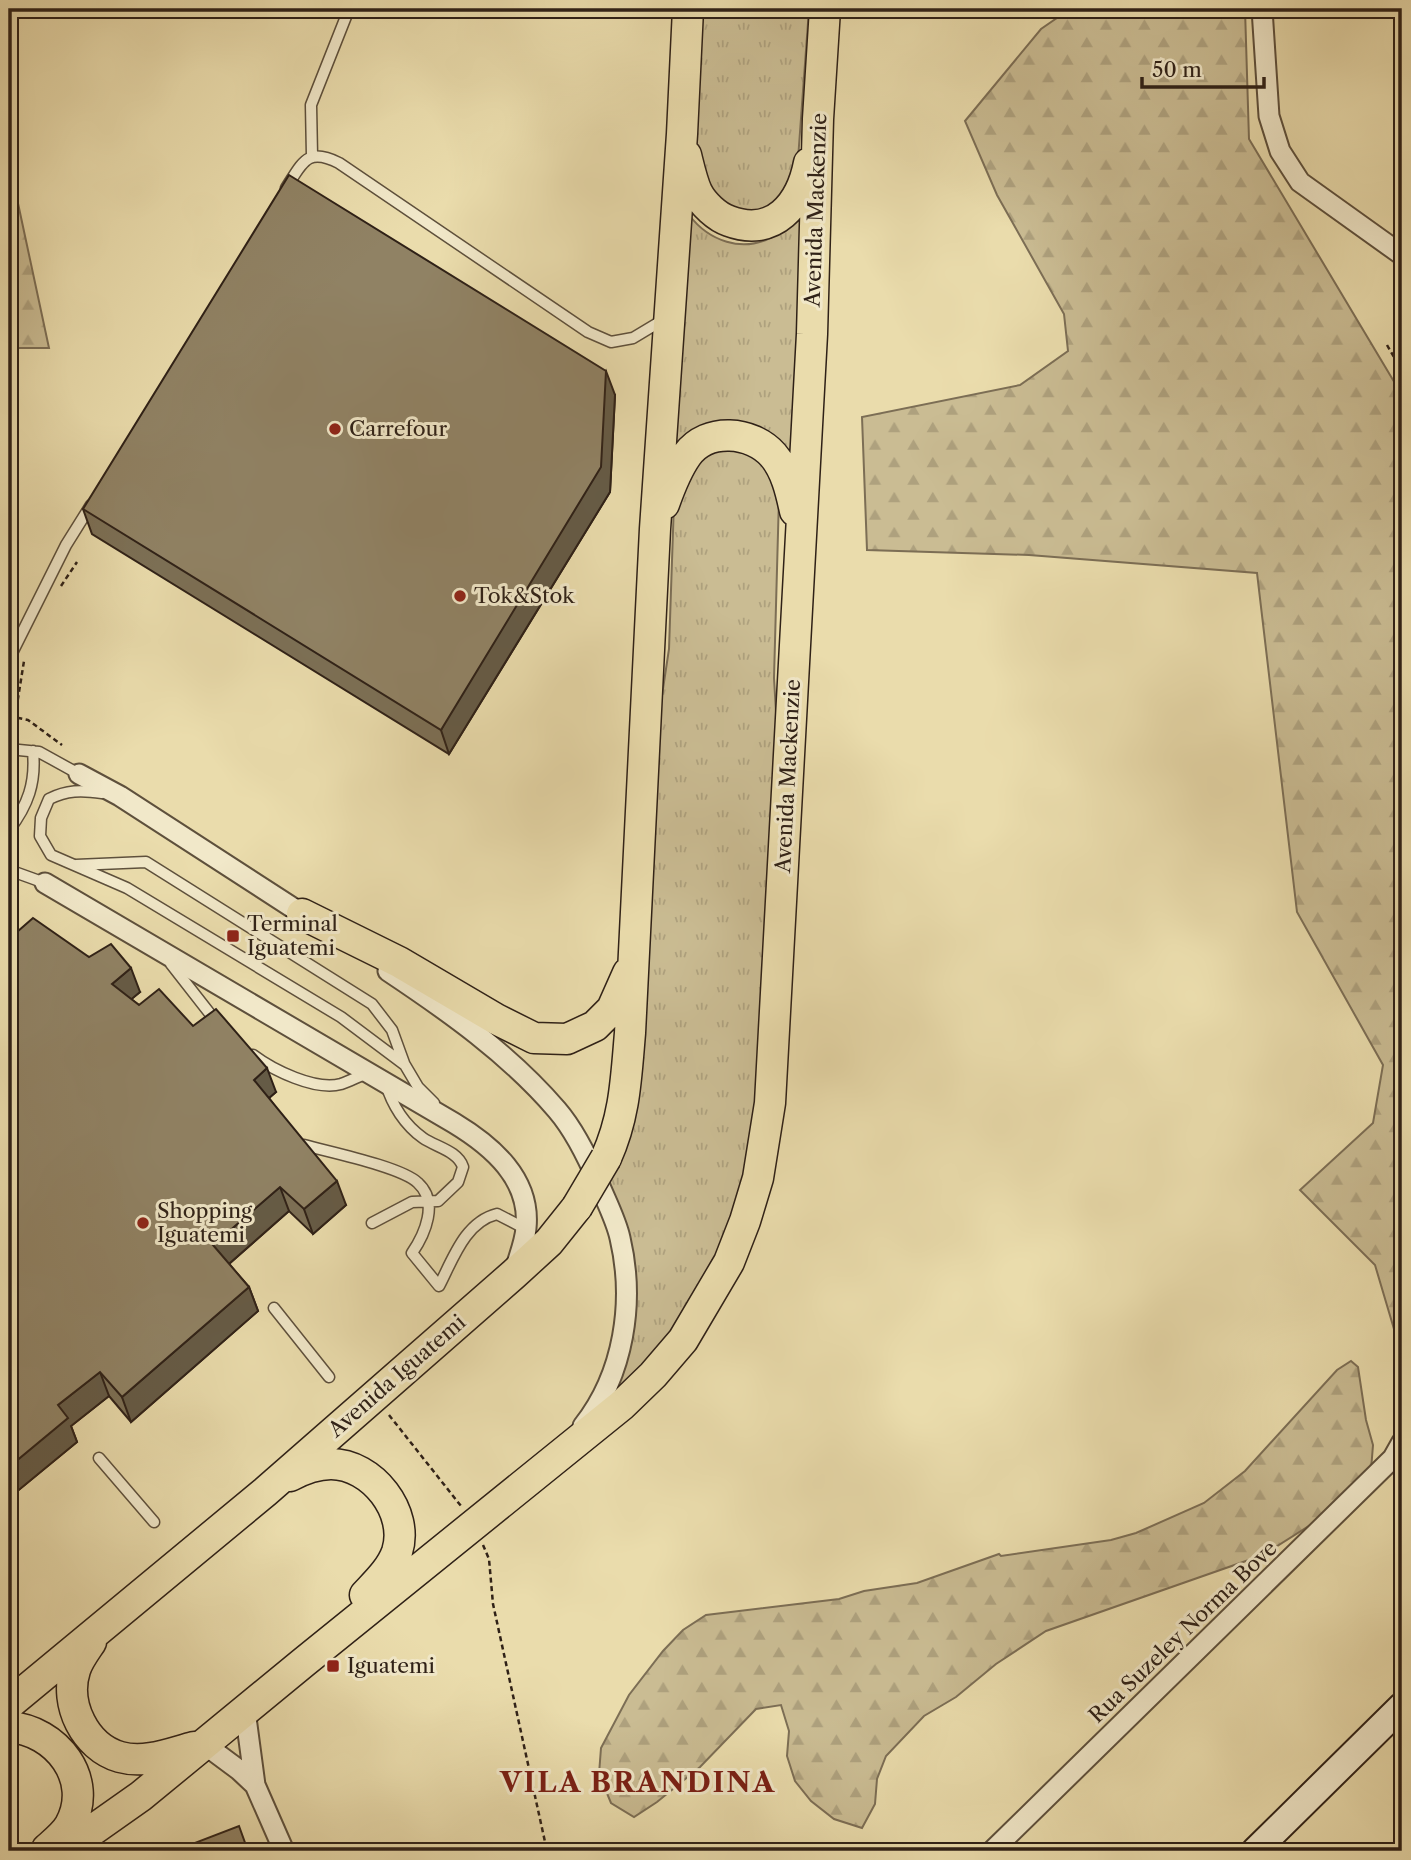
<svg xmlns="http://www.w3.org/2000/svg" width="1411" height="1860" viewBox="0 0 1411 1860" font-family="'Libre Caslon Text',serif">
<defs>
<pattern id="grass-tufts" width="24" height="20" patternUnits="userSpaceOnUse" patternTransform="scale(1.75)"><rect width="24" height="20" fill="#cabc93"/><path d="M3 7l-1-3M5 7V3M7 7l1-3M15 17l-1-3M17 17v-4M19 17l1-3" fill="none" stroke="#aea17e"/></pattern>
<pattern id="forest-firs" width="22" height="20" patternUnits="userSpaceOnUse" patternTransform="scale(1.75)"><rect width="22" height="20" fill="#cabc93"/><path d="M5 1l3.5 6h-7zM16 11l3.5 6h-7z" fill="#aea17e"/></pattern>
</defs>
<rect width="100%" height="100%" fill="#eadcac"/>
<filter id="stains"><feTurbulence type="fractalNoise" baseFrequency=".00286" numOctaves="4"/><feColorMatrix values="0 0 0 0 .2 0 0 0 0 .09 0 0 0 0 .02 0 0 0 .5 -.17"/></filter>
<radialGradient id="worn" r=".72"><stop offset=".6" stop-color="#630" stop-opacity="0"/><stop offset="1" stop-color="#630" stop-opacity=".3"/></radialGradient>
<path fill="url(#grass-tufts)" stroke="#7c6e55" stroke-width="2" d="M699,9H809L797,173L767,214L716,209L693,146Z
M803,214L792,457L767,439L672,462L689,215C709,241 742,253 772,237C784,231 793,222 803,214Z
M727,448L749,453L767,466L779,497L774,678L778,746L756,1128L726,1246L663,1349L616,1391V1385L626,1351L608,1185L618,1165L658,722L669,649L674,502L697,457Z"/>
<path fill="url(#forest-firs)" stroke="#7c6e55" stroke-width="2" d="M1070,9H1245L1249,139L1402,395V1356L1375,1265L1300,1190L1373,1123L1383,1065L1297,912L1257,573L1029,555L867,550L862,417L1020,385L1068,351L1064,314L997,195L965,121L1041,29Z
M9,190L16,194L49,348H9Z
M1351,1361L1358,1367L1366,1420L1373,1445L1371,1470L1331,1512L1263,1555L1046,1631L996,1664L956,1697L924,1716L886,1756L877,1779L875,1804L862,1828L834,1819L811,1801L795,1781L787,1756L789,1731L781,1705L756,1709L700,1767L657,1802L634,1817L611,1803L599,1774L601,1748L629,1695L663,1651L683,1630L706,1615L839,1599L864,1591L917,1583L999,1554L1001,1556L1111,1540L1136,1533L1204,1503L1245,1471L1337,1370Z"/>
<g fill="none" stroke-linecap="round" stroke-linejoin="round">
<defs>
<path id="lane" d="M312,156L311,105L349,9
M286,188C303,162 307,147 339,163L588,332L611,342L633,338L663,320
M9,659L66,545L91,505
M9,749L39,752L79,774
M102,793C81,790 67,790 49,799L41,818L40,836L51,855L127,888L341,1017L405,1065L418,1087L434,1103
M9,830C28,805 36,783 33,751
M76,865L146,862L372,1004L392,1030L404,1063
M9,870L45,883
M171,964L218,1024
M253,1055C273,1070 315,1091 341,1084C350,1081 359,1076 368,1073
M304,1145C329,1152 402,1167 418,1183C439,1202 425,1234 412,1253L439,1286C453,1259 465,1222 497,1214L526,1229
M372,1223L412,1202L438,1201L458,1182L463,1167C458,1151 436,1147 423,1138C405,1125 392,1105 386,1084
M274,1308L329,1377
M99,1458L154,1522"/>
<path id="street" d="M1262,9L1269,116L1280,151L1300,182L1402,255
M79,774L120,796L310,919
M45,883L454,1123C492,1146 531,1179 526,1228C525,1242 519,1256 515,1270
M388,971C448,1011 509,1054 557,1110C575,1131 588,1158 599,1184C606,1201 616,1220 620,1238C635,1302 624,1374 583,1426
M245,1710L255,1785L284,1851
M204,1744L239,1770L255,1785
M992,1851L1393,1458L1402,1442"/>
<path id="secondary" d="M1255,1851L1402,1706"/>
<path id="primary" d="M686,155C689,167 692,181 697,192C703,204 717,217 729,221C774,238 801,204 809,163
M664,504C670,487 677,469 687,455C707,427 752,431 773,455C786,470 791,492 795,511
M302,914L399,962L496,1019L534,1038L567,1039L595,1026L612,1009L628,973
M606,1158C625,1116 626,1079 630,1033L655,529L682,134L688,9
M290,1476C303,1469 316,1464 331,1464C372,1464 410,1512 397,1552C391,1569 377,1582 365,1595
M91,1642C85,1651 78,1660 75,1670C64,1704 85,1747 120,1757C145,1764 171,1753 194,1747
M9,1704L265,1492L514,1274L549,1242L577,1207
M9,1727C56,1730 95,1779 70,1825C65,1834 55,1842 47,1849
M63,1851L141,1796L304,1662L622,1405L653,1375L683,1340L729,1262L745,1221L758,1178L770,1103L812,334L818,119L825,9"/>
</defs>
<use href="#lane" stroke="#5e503c" stroke-width="13"/>
<use href="#street" stroke="#5e503c" stroke-width="23"/>
<use href="#secondary" stroke="#2f2117" stroke-width="30"/>
<use href="#primary" stroke="#2f2117" stroke-width="33"/>
<path stroke="#2f2117" stroke-width="2.5" stroke-dasharray="5 3.5" stroke-linecap="butt" d="M1387,345L1402,371
M61,586L77,562
M9,716L28,720L62,745
M15,717L24,661
M389,1415L461,1506
M483,1545L489,1559L493,1604L547,1851"/>
<use href="#lane" stroke="#f1e8c9" stroke-width="10"/>
<use href="#street" stroke="#f1e8c9" stroke-width="19"/>
<use href="#secondary" stroke="#f1e8c9" stroke-width="26"/>
<use href="#primary" stroke="#eadcac" stroke-width="30"/>
<defs>
<path id="primary-bridge" d="M577,1207L606,1158"/>
</defs>
<use href="#primary-bridge" stroke="#2f2117" stroke-width="33" stroke-linecap="butt"/>
<use href="#primary-bridge" stroke="#eadcac" stroke-width="30"/>
</g>
<path fill="#7c7056" stroke="#2f2117" stroke-width="2" d="M615,395L610,492L449,754L92,534L83,509Z
M9,939L89,957L140,992L131,999L139,1005L193,1026L276,1092L269,1098L346,1205L313,1234L289,1211L229,1264L249,1287L258,1311L131,1422L109,1396L71,1426L77,1442L9,1498Z"/>
<path fill="#655b46" stroke="#2f2117" stroke-width="2" d="M606,371L615,395L610,492L449,754L441,730Z
M131,968L140,992L121,1008L112,984Z
M267,1068L276,1092L262,1104L254,1080Z
M337,1181L346,1205L313,1234L304,1209Z
M280,1187L289,1211L222,1270L213,1245Z
M249,1287L258,1311L131,1422L122,1397Z
M100,1372L109,1396L71,1426L77,1442L9,1498V1467L58,1405Z"/>
<path fill="#908264" stroke="#2f2117" stroke-width="2" d="M289,175L606,371L601,467L441,730L83,509Z
M33,918L89,957L111,944L131,968L112,984L139,1005L159,989L193,1026L216,1009L267,1068L254,1080L337,1181L304,1209L280,1187L213,1245L249,1287L122,1397L100,1372L58,1405L68,1418L9,1467V939Z
M239,1826L248,1851H194L192,1844Z"/>
<g fill="#8f2418" stroke="#f1e8c9" stroke-width="2.5">
<circle cx="335" cy="429" r="7"/>
<circle cx="460" cy="596" r="7"/>
<rect x="226" y="929" width="14" height="14" rx="3.5"/>
<circle cx="143" cy="1223" r="7"/>
<rect x="326" y="1659" width="14" height="14" rx="3.5"/>
</g>
<g text-anchor="middle" stroke-width="6" stroke-linejoin="round" paint-order="stroke">
<g font-size="21" fill="#2f2117" stroke="#f1e8c9">
<text transform="translate(816 210) rotate(-88)" y="7">Avenida Mackenzie</text>
<text transform="translate(788 776) rotate(-87)" y="7">Avenida Mackenzie</text>
<text transform="translate(397 1376) rotate(-41)" y="7">Avenida Iguatemi</text>
<text transform="translate(1183 1632) rotate(-44)" y="7">Rua Suzeley Norma Bove</text>
</g>
<g font-size="21" fill="#2f2117" stroke="#f1e8c9" text-anchor="start">
<text x="349" y="436">Carrefour</text>
<text x="474" y="603">Tok&amp;Stok</text>
<text x="247" y="931">Terminal<tspan x="247" dy="24">Iguatemi</tspan></text>
<text x="157" y="1218">Shopping<tspan x="157" dy="24">Iguatemi</tspan></text>
<text x="347" y="1673">Iguatemi</text>
</g>
<g font-size="28" font-weight="bold" letter-spacing="2" fill="#7a1f14" stroke="#f1e8c9">
<text x="638" y="1792">VILA BRANDINA</text>
</g>
</g>
<rect width="1411" height="1860" fill="none" stroke="#eadcac" stroke-width="35"/>
<rect x="10" y="10" width="1390" height="1839" fill="none" stroke="#2f2117" stroke-width="3.5"/>
<rect x="18" y="18" width="1376" height="1825" fill="none" stroke="#2f2117" stroke-width="2"/>
<path d="M1142 77v10h122v-10" fill="none" stroke="#2f2117" stroke-width="3.5"/>
<text x="1152" y="77" font-size="21" fill="#2f2117" stroke="#f1e8c9" stroke-width="5" paint-order="stroke">50 m</text>
<rect width="100%" height="100%" filter="url(#stains)"/>
<rect width="100%" height="100%" fill="url(#worn)"/>
</svg>
